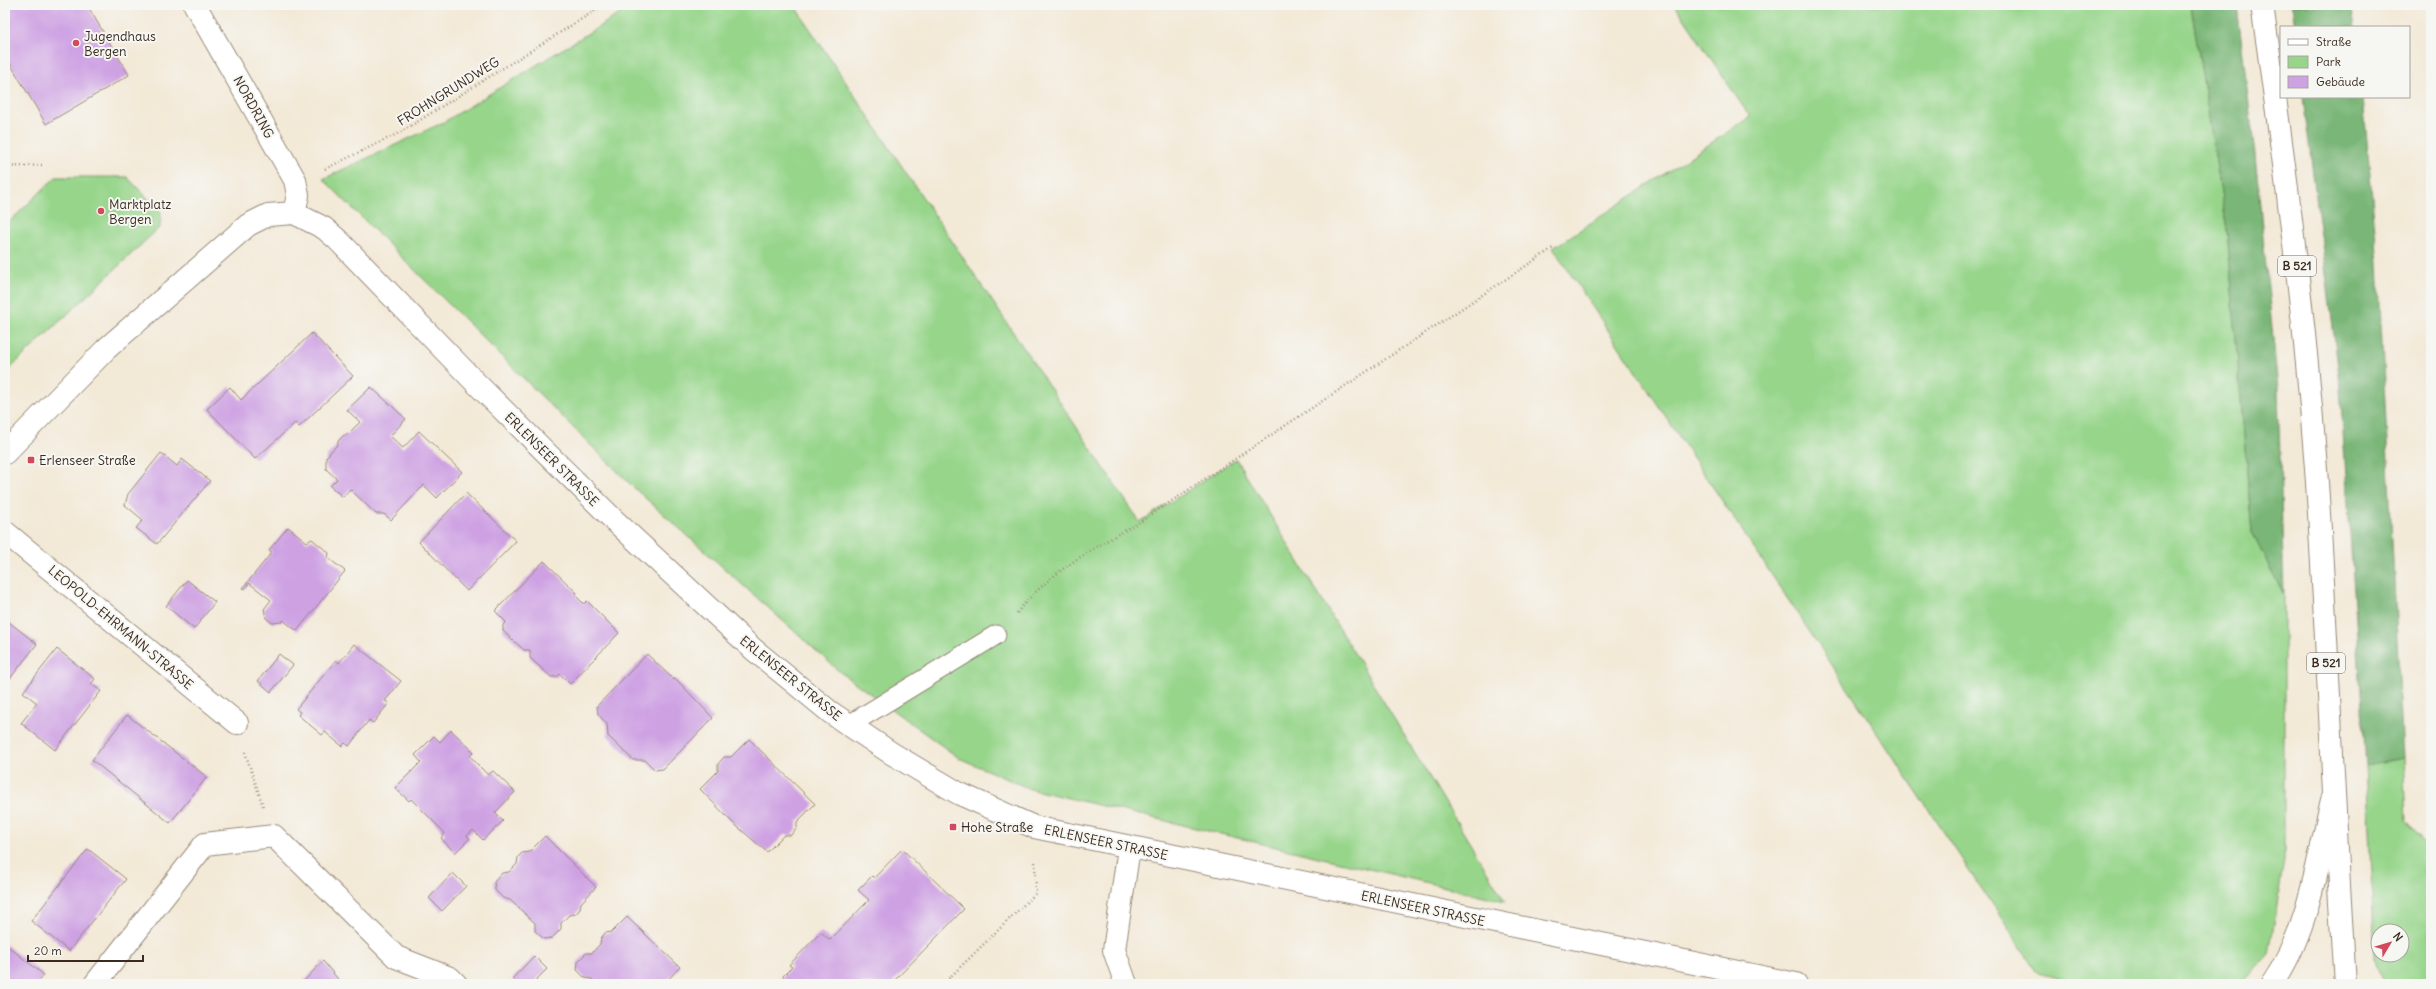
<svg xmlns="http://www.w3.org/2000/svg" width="2436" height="989" viewBox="0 0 2436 989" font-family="Delius,sans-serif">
<rect width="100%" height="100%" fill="#f6f6f2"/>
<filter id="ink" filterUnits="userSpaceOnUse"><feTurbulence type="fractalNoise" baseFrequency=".025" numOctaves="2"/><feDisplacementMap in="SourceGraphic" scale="8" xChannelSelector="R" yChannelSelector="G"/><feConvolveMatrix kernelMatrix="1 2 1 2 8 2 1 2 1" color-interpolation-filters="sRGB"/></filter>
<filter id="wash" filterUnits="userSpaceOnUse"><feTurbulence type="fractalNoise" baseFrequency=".012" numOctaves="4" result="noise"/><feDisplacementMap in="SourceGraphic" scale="16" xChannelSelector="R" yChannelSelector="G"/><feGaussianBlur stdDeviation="0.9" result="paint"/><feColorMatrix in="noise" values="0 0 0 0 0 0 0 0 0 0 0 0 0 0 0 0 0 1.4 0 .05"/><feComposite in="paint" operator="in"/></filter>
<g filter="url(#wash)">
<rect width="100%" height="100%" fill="#f3e9d7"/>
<path fill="#97d58b" stroke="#698054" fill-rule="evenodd" d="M634,5H794L1140,522L1236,459L1505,901L1030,789L959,758L840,672L633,487L323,179L444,122Z
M1675,5H2191L2227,230L2252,533L2284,595V860L2269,955L2242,984H2080L2038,973L1553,248L1750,117Z
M56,177H127L161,212L160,227L5,373V226Z
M2403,758L2406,820L2431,849V984H2384L2375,958L2366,765ZM2378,931H2402V955H2378Z"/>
<path fill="#79b677" stroke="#5a704a" d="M2191,5H2237L2255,155L2278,389L2284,595L2252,533L2227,230Z
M2292,5H2351L2355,27H2295Z
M2303,97H2363L2378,264L2403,758L2366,765L2339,374Z"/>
<g id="blocks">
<path fill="#cea1e3" d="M5,5H87L129,75L46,124L5,55Z
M312,333L353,376L299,427L295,423L255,459L207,409L230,387L241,400Z
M371,387L406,419L390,436L403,448L419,431L462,472L437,498L424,485L391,520L384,514H376L350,489L343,497L330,486L337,479L326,469V457L338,444V441L344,435H347L360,422L347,410Z
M161,453L177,466L182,459L210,481L157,544L136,528L143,520L125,505L128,494Z
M466,493L516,541L467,591L419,542Z
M288,527L307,542L312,539L329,553L328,558L345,571L297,631L283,620L282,622L272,623L266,618L264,609L271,600L249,583L245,589L243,588L272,552L269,550Z
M544,561L577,593L575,595L584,604L587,601L619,633L570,684L560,674L557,677H551L530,658V650H524L503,631V625L506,622L495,611Z
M187,580L215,602L194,629L166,606Z
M5,619L37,644L5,685Z
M354,644L401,681L385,701L389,703L373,723L369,720L349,746L345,743L342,746L325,732L322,735L298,715L300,712L296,709L336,660L339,663Z
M57,649L95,679L91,684L101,691L55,750L21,723L37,703L23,692Z
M279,654L293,665L271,692L258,681Z
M647,654L674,680L676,679L713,718L663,769L655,770L645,760H633L608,736L607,724L598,714L597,706Z
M127,715L207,777L170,823L92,760Z
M451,730L474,752L470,756L479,766L488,775L493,771L515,792L495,813L503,821L483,840L473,830L467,836L470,838L455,853L441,838L445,833L411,799L409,801L395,788L421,762L415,755L434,736L440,742Z
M749,739L815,804L797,822V828L791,835H784L767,852L732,822L700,789L718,771V764L724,757H731Z
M545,836L596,887L581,903L580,909L576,914L569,915L561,923V929L552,938L544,939L535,931V923L510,900L503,898L495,890L494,882L502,873L509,872L517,864L518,857L522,853L529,852Z
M88,849L126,879L69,951L31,921Z
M902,849L964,909L891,984H809L807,982L805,984H784L783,976L792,967L789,965L821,932L830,940L869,900L858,890L872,876L874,878Z
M453,873L466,886L442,911L429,898Z
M627,917L680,967L664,984H597L592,979L585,978L577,970L578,962L586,953H592L600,944L601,938L605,933L612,932Z
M5,944L44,975L37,984H5Z
M534,956L547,969L532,984H518L512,979Z
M323,961L342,984H301L321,963Z"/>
</g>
</g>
<g filter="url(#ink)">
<use href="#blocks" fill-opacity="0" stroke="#978a7a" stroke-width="1"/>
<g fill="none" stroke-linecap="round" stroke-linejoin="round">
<defs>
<path id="lane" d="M849,725L996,635"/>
<path id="street" d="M195,5L295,180L298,195L294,213
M5,453L106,349L248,225L268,215L294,213L324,228L338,240L476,383L615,521L753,649L830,712L891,753L958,793L1034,827L1796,984
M5,532L237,723
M95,984L205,844L274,836L396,957L450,978L456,984
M1126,984L1114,950L1129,848
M2272,984C2309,931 2317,862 2332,800"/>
<path id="primary" d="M2262,5C2287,179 2310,354 2320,530C2329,681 2335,833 2345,984"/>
</defs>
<use href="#lane" stroke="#978a7a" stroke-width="21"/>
<use href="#street" stroke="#978a7a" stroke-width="24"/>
<use href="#primary" stroke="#978a7a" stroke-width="24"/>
<path stroke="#978a7a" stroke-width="2.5" stroke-dasharray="1 3" stroke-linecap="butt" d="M5,167L43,165
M325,169L401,132L604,5
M1017,613C1046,574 1098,545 1140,522L1553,248
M245,752L263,806
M943,984L1036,893L1035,860"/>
<use href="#lane" stroke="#fff" stroke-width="19"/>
<use href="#street" stroke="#fff" stroke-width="22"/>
<use href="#primary" stroke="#fff" stroke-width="22"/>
</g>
</g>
<g fill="#d1495b" stroke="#f6f6f2" stroke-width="1.5">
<circle cx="76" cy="43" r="4"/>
<circle cx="101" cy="211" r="4"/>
<rect x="27" y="456" width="8" height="8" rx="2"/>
<rect x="949" y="823" width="8" height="8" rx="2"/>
</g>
<g text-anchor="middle" stroke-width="4" stroke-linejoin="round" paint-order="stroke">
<g fill="#f6f6f2" stroke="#73675e" stroke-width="1">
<rect x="2278" y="256" width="38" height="20" rx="3"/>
<rect x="2307" y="653" width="38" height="20" rx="3"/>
</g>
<g font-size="12" font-weight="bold" fill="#3b2a1e">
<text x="2297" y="270">B 521</text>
<text x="2326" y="667">B 521</text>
</g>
<g font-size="13" fill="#3b2a1e" stroke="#f6f6f2" text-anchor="start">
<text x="84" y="41">Jugendhaus<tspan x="84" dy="15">Bergen</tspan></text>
<text x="109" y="209">Marktplatz<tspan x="109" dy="15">Bergen</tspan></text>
<text x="39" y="465">Erlenseer Straße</text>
<text x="961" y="832">Hohe Straße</text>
</g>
<g font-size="13" fill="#3b2a1e" stroke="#f6f6f2">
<text transform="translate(448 91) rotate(-32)" y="5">FROHNGRUNDWEG</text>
<text transform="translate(254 107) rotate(61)" y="5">NORDRING</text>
<text transform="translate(552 459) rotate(45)" y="5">ERLENSEER STRASSE</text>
<text transform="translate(121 627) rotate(40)" y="5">LEOPOLD-EHRMANN-STRASSE</text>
<text transform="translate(791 678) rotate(39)" y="5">ERLENSEER STRASSE</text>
<text transform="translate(1106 842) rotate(12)" y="5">ERLENSEER STRASSE</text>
<text transform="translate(1423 908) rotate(12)" y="5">ERLENSEER STRASSE</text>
</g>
</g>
<rect width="2436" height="989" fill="none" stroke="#f6f6f2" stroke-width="20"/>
<rect x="2280" y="26" width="130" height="72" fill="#f6f6f2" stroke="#aba49d"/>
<rect x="2288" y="39" width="20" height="6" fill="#ffffff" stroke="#aba49d"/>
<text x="2316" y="46" font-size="12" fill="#3b2a1e">Straße</text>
<rect x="2288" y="56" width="20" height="12" fill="#97d58b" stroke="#aba49d"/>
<text x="2316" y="66" font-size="12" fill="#3b2a1e">Park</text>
<rect x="2288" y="76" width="20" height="12" fill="#cea1e3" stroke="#aba49d"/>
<text x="2316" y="86" font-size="12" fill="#3b2a1e">Gebäude</text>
<g transform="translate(2390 943) rotate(52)"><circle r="19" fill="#f6f6f2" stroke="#aba49d"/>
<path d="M0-3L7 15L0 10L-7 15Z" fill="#d1495b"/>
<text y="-6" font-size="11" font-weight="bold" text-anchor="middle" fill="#3b2a1e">N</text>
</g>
<path d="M28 955v6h115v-6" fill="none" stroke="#3b2a1e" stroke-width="2"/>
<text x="34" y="955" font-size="12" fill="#3b2a1e" stroke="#f6f6f2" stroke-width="3" paint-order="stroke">20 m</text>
</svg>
